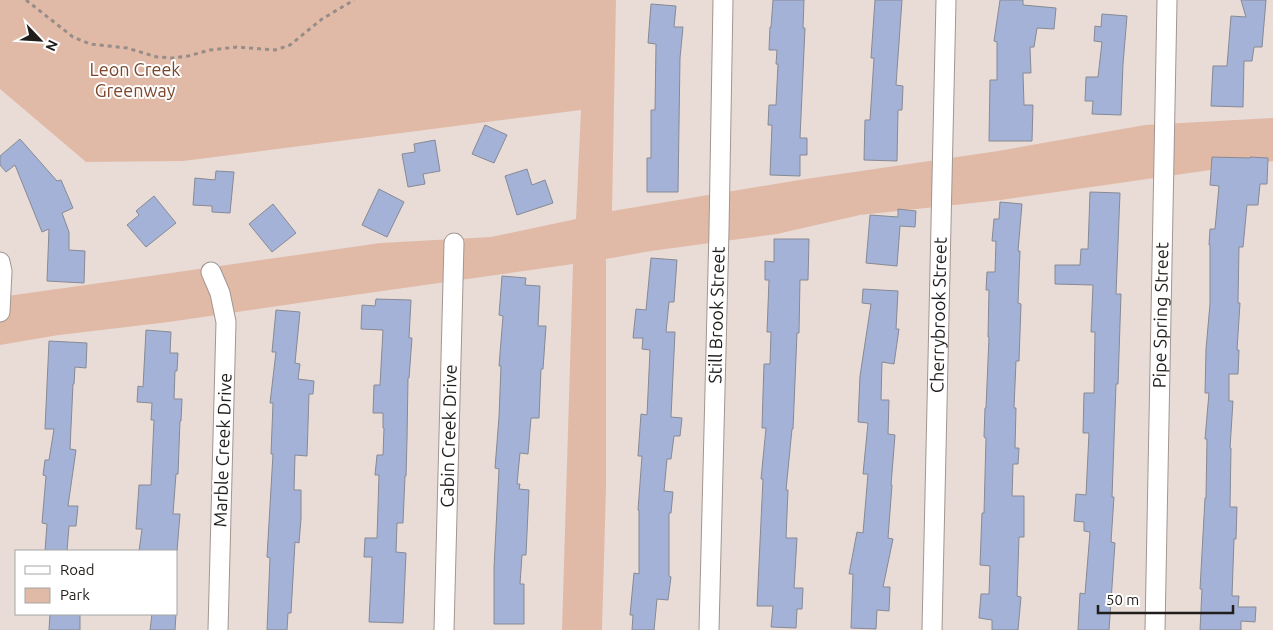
<svg xmlns="http://www.w3.org/2000/svg" width="1273" height="630" viewBox="0 0 1273 630" font-family="Ubuntu,sans-serif">
<rect width="100%" height="100%" fill="#e9dcd7"/>
<path fill="#e1baa7" d="M0,0H616L612,211L799,180L998,151L1145,125L1273,118V161L1001,200L860,215L777,234L651,251L606,259V487L602,630H562L573,264L340,297L169,322L59,335L0,345V297L150,276L380,243L491,237L576,219L581,110L183,161L86,162L0,89Z"/>
<path fill="#a5b2d7" stroke="#868a94" d="M773,0H804L803,28H805L800,138H807V155H800V176L770,175L772,125H768L769,105H776L778,64H776L777,50H769L770,27H771Z
M875,0H902L896,85L903,86L902,110H898L897,161L864,160L865,120H870L874,58H871Z
M1000,0H1023V5L1056,8L1054,29L1037,28L1034,47H1030L1031,73H1023L1024,105H1033L1032,141H989L990,80H997V42L994,41Z
M1241,0H1266L1262,47H1254L1252,61H1244L1243,107L1211,106L1213,66H1227L1231,16L1246,17Z
M651,4L676,6L674,27H683L680,58L678,192H647V158H651V110H655L656,44L648,43Z
M1102,14L1127,16L1123,64L1121,115L1092,114L1093,101H1085L1086,77H1098L1102,42L1094,41L1095,26L1101,27Z
M485,125L507,135L494,163L472,154Z
M20,139L57,181L61,180L73,208L62,213L69,232V250L85,251L84,283L47,281L49,229L42,232L15,165L6,172L0,165V156Z
M435,140L440,171L423,174L425,184L408,187L402,154L415,152L414,144Z
M1212,157L1250,158V157L1268,158L1267,184H1260L1258,205H1247L1243,247H1239L1238,303H1240L1237,350H1239L1238,374H1229V401H1233L1230,448H1231L1230,507H1237L1236,539H1234L1232,596H1239L1238,607H1256L1255,622L1241,621V630H1200L1202,589H1200L1205,498H1206L1207,439H1205L1209,393H1205L1206,349L1210,304V245H1209L1210,229H1215L1219,186L1210,185Z
M527,169L532,185L545,180L553,203L517,215L505,176Z
M216,171L234,172L230,213L212,212V206L193,205L195,178L215,180Z
M379,189L404,202L387,237L362,225Z
M1090,192L1120,193L1116,294H1121L1118,384H1116L1112,497H1114L1111,542L1115,543L1109,630H1078L1080,593L1085,594L1090,532L1084,531V522L1074,521L1076,494L1086,495L1089,433H1083L1084,393H1094L1095,332H1091L1093,285L1055,284V265H1080L1081,249H1088Z
M154,196L176,223L146,247L127,225L139,215L136,211Z
M1000,202L1022,204L1018,251H1020L1018,303L1021,304L1019,361H1016L1014,408H1016L1015,448H1019L1018,464H1013L1012,496H1024V537H1019L1017,596L1021,597L1018,630H992V620L979,618L981,594H989L990,566L980,565L982,513H984L986,438L984,437L985,408H986L989,337H988L989,290H986L987,272H995L996,241H992L994,219H999Z
M273,204L296,233L272,252L249,224Z
M898,209L916,211L915,227L900,226L897,266L866,263L870,215L898,217Z
M774,239H809L808,280H800L799,333H797L793,429H792L786,490H788L786,538H797L794,588H803L802,609H797L796,628L771,627L773,606H757L763,479H761L766,428H762L763,394L764,364H770L771,332H767L769,280H765V261L774,262Z
M651,258L677,260L674,302H669L666,332H675L671,417L682,418L680,436H674L671,459H667L664,491L673,492L671,513H669V576L671,577L668,600L657,599L654,630H632L633,615H630L634,573L639,574V510H638L642,456H638L641,414L647,415L650,350L642,349L643,338H633L636,309L646,310Z
M502,276L526,278L525,285L540,286L538,326H546L543,369H541L539,418H531L528,454L520,453L517,484H520L519,489L529,490L526,555H522L520,584H524V624H494V568L499,469L495,468L499,417L501,366H499L503,316L499,315Z
M863,289L898,291L896,329H899L894,364L882,362L881,400H889L888,434L895,435L891,485H892L888,538L893,539L883,587H890L889,611L877,610L876,629L851,628L853,574H849L857,532L863,533L868,474H863L868,423L858,422L860,376L871,304L862,303Z
M376,299L411,300L409,338H412L409,378H408L407,440L406,476H405L403,523H397L396,552L406,553L403,623L369,622L372,557H364L365,538H377L379,475H375L377,455H383L384,428H383V413H373L374,385H380L383,330L361,329L362,305L375,306Z
M276,310L300,312L295,363L300,364L298,379L314,381L313,394H309L307,456L295,455L294,490H301V519L299,543L295,542L291,613H288L287,630H267L270,558L267,557L273,454H271L273,403H270L276,352H272Z
M146,330L171,332L170,353H178L177,371H175L174,399H182L181,421H180L178,474H176L173,514H180L177,551H139L142,529H136L139,485H151L154,420H151L152,403L137,402L138,386L143,387Z
M49,341L87,343L86,368L75,367L74,384H73L70,449L76,450L68,506H78L76,526H69L67,551H45L47,524L42,523L46,476L43,475L45,460H49L54,429H45Z
M50,614H80V630H49Z
M152,614H176L175,630H150Z"/>
<g fill="none" stroke-linecap="round" stroke-linejoin="round">
<defs>
<g id="minor">
<path d="M0,262L2,271L0,312"/>
<path d="M211,272L220,293L226,322L218,630"/>
<path id="s1" d="M444,630L454,243"/>
<path id="s2" d="M709,630L719,230L723,0"/>
<path id="s3" d="M932,630L946,0"/>
<path id="s4" d="M1155,630L1167,0"/>
</g>
</defs>
<use href="#minor" stroke="#a19690" stroke-width="21"/>
<path stroke="#968d89" stroke-width="3" stroke-dasharray="4 4" stroke-linecap="butt" d="M26,0L73,37L90,44L127,48L157,57L172,58L188,56L210,50L237,47L275,50L290,45L322,19L354,0"/>
<use href="#minor" stroke="#fff" stroke-width="19"/>
</g>
<g text-anchor="middle" stroke-width="4" stroke-linejoin="round" paint-order="stroke">
<g font-size="18" fill="#7b462b" stroke="#fff">
<text x="135" y="76">Leon Creek<tspan x="135" dy="21">Greenway</tspan></text>
</g>
<g font-size="18" fill="#211d1b" stroke="#fff">
<text dy="6" stroke="none"><textPath href="#s2" startOffset="315">Still Brook Street</textPath></text>
<text dy="6" stroke="none"><textPath href="#s3" startOffset="315">Cherrybrook Street</textPath></text>
<text dy="6" stroke="none"><textPath href="#s4" startOffset="315">Pipe Spring Street</textPath></text>
<text dy="6" stroke="none"><textPath href="#s1" startOffset="194">Cabin Creek Drive</textPath></text>
<text transform="translate(223 450) rotate(-88)" y="6">Marble Creek Drive</text>
</g>
</g>
<rect x="15" y="550" width="162" height="65" fill="#ffffff" stroke="#a6a5a4"/>
<rect x="25" y="566" width="25" height="8" fill="#ffffff" stroke="#a6a5a4"/>
<text x="60" y="575" font-size="15" fill="#211d1b">Road</text>
<rect x="25" y="588" width="25" height="15" fill="#e1baa7" stroke="#a6a5a4"/>
<text x="60" y="600" font-size="15" fill="#211d1b">Park</text>
<g transform="translate(40 40) rotate(115)" stroke="#ffffff" stroke-width="4" paint-order="stroke">
<path d="M0-4L9 19L0 12L-9 19Z" fill="#211d1b"/>
<text y="-8" font-size="14" font-weight="bold" text-anchor="middle" fill="#211d1b">N</text>
</g>
<path d="M1098 605v8h135v-8" fill="none" stroke="#211d1b" stroke-width="2.5"/>
<text x="1106" y="605" font-size="15" fill="#211d1b" stroke="#ffffff" stroke-width="4" paint-order="stroke">50 m</text>
</svg>
